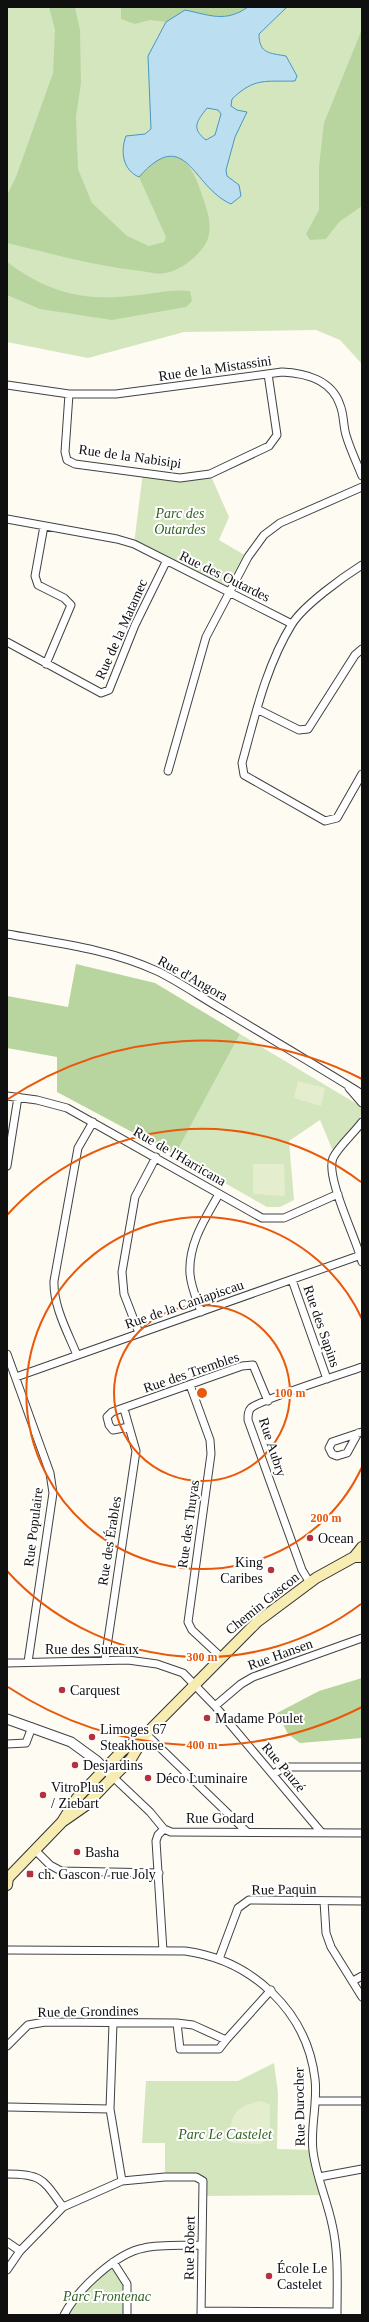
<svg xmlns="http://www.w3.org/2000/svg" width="369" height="2322" viewBox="0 0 369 2322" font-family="'Times New Roman',serif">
<rect width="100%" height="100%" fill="#fefbf2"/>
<path fill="#d4e6be" d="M7,7H362V364L340,340L316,330L184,332L88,358L7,342Z
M143,472L180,478L210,474L229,517L219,540L248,557L231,591L134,544Z
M240,1034L362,1107V1114L335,1156L320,1120L289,1141L294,1200L280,1207H267L175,1155Z
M274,2063L278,2093L277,2149L313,2150L324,2195L202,2196L203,2181L196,2177H165V2143H142L146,2081H238Z
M113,2264L127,2284V2315H67L87,2287Z"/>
<path fill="#b9d59f" d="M49,7H75L80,30L81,83L76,117L78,169L92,203L127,236L149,246L164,242L166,237L139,177C171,141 189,154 202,195C207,209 214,228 206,243C199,256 180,271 165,273C158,275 148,272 141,271C96,266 52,254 7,243V195L16,177L53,73L55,30Z
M121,7H248C227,22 208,15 185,10L166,22L150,20L135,24L121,19Z
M362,29V206L339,222L326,239L310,240L306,234L319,210V166L324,123Z
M7,262C50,294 86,302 138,295C156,293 172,289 190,291L192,301L186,307L112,320L40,309L7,295Z
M76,964L155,983L240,1034L175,1155L57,1092V1057L7,1048V996L68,1007Z
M362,1678V1738L300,1743L288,1734L277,1713L319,1691Z"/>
<path fill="#e4eecf" d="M298,1081L325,1088L321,1106L294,1098Z
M253,1164H284L285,1196L253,1194Z
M261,2101L270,2105V2135L261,2144L231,2143C228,2117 235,2106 261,2101Z"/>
<path fill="#bbdff1" stroke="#4996c1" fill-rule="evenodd" d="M248,7H287L259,34C259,54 270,53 286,56L297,76L295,81C265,82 255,77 232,99L231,106L237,110L247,112L235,137L226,170L227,176L239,185L241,196L231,204C192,187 186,124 139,177C123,170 120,152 126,136L145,134L151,129L148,56L166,22L185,10C210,15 225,23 248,7ZM207,108L218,110L221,114L215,135L206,140C190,128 198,120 207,108Z"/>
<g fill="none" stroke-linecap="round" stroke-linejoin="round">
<defs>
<path id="minor" d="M7,385L69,394H116L282,372C305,373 332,380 340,405C344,414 343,425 346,435C350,449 357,463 362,476
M69,394L65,452L67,460L75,464L180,478L210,474L269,446L277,435L268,374
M7,519L117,539L134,544L292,624
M44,526L35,576L38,585L64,598L71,605L46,664
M362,565C343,577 304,605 292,624C266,666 255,716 242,763L244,775L325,821L337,818L362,774
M7,642L101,693L109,690L135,625L166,562
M257,709L299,730L308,729L355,655L362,649
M168,771L206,637L248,557L264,535L280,523L362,487
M7,934C57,943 110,949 157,971C180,982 202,998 225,1011C271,1039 317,1066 362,1094
M349,1088L362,1103
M7,1096L37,1100L67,1108L262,1218H284L338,1194
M362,1122C354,1133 338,1147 333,1158C325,1177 357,1240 362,1262
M7,1166L18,1097
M292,1280L327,1379
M201,1312C197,1300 191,1287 190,1274C188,1244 205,1219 219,1194
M139,1333L124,1294L122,1272L135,1197L156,1157
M7,1354L50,1473L53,1493L28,1662
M77,1355C68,1333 53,1306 54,1281L78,1148L93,1122
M16,1377L361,1255
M190,1385L210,1440L211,1454L188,1622L192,1630L221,1657
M129,1427L113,1430L109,1425L107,1417L112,1412L242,1366L253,1365L268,1401
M358,1433L347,1453L337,1456L332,1454L329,1448L332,1442L362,1432
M310,1583L302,1570L248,1420C248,1415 248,1411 251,1408C259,1400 345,1373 362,1367
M105,1660L136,1451L124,1409
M7,1663L128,1660L157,1664L183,1673L215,1706L321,1832
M215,1706L241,1684L253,1677L362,1638
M146,1734L247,1832
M7,1744L26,1743L32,1727
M273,1774L286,1767H362
M113,1777L150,1812L164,1829L171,1832L362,1833
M35,1850L50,1865L61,1871L159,1873
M324,1901L326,1933L331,1947L362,1997
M7,1950L185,1951C252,1960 307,2011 315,2079C318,2103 310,2128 313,2151C316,2176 327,2200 332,2224C339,2254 337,2285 337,2315
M163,1951L156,1841L158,1835L164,1829
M219,1959L238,1908L249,1900L362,1901
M353,1981L362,1976
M113,2023L110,2109L122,2181
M177,2023L180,2049H219L226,2040
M7,2046L28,2025L45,2022L177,2023L193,2025L226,2040L271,1990
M315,2101H362
M7,2107L110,2109
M7,2174C43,2174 43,2180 63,2207
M319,2177L362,2169
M7,2242L20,2251
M113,2262L127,2284V2315
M7,2270L20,2251L63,2207L88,2196L122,2181L165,2177H196L203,2181L201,2315
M201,2311L337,2312
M64,2315C77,2290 116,2253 144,2248C162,2244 183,2246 202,2245"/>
<path id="tertiary" d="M7,1719L71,1742L97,1761L113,1777"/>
<path id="secondary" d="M354,1557L362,1547
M62,1822L85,1806L106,1784L131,1759L146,1734L257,1622L316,1578L354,1557H362
M7,1885L8,1878L62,1822L77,1798L99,1775L122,1751L143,1736"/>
</defs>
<use href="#minor" stroke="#424242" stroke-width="9"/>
<use href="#tertiary" stroke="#424242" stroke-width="11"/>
<use href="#secondary" stroke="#313131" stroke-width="12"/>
<use href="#minor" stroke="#fff" stroke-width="7"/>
<use href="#tertiary" stroke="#fff" stroke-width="9"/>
<use href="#secondary" stroke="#f7edb3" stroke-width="10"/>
</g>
<g fill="none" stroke="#e8590c" stroke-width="2">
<circle cx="202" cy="1393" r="88"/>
<path d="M362 1467A176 176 0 1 1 362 1319"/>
<path d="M361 1604A264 264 0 0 1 7 1571M7 1215A264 264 0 0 1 361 1182"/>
<path d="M362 1707A352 352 0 0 1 8 1687M8 1099A352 352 0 0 1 362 1079"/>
</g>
<g fill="#b2333f" stroke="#fff" stroke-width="1.5">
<circle cx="310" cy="1538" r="4"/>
<circle cx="271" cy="1570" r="4"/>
<circle cx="62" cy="1690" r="4"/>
<circle cx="207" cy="1718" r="4"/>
<circle cx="92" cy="1737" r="4"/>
<circle cx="75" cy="1765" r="4"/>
<circle cx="148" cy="1778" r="4"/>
<circle cx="43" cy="1795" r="4"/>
<circle cx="77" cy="1852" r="4"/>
<rect x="26" y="1870" width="8" height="8" rx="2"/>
<circle cx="269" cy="2276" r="4"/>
</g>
<g text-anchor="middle" stroke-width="4" stroke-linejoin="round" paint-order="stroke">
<g font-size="14" fill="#0f0f0f" stroke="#fff">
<text transform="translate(215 368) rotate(-8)" y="5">Rue de la Mistassini</text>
<text transform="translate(130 456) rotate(8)" y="5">Rue de la Nabisipi</text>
<text transform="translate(225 576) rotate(26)" y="5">Rue des Outardes</text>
<text transform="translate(121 629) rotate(-66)" y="5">Rue de la Matamec</text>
<text transform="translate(193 978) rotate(29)" y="5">Rue d'Angora</text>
<text transform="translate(180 1156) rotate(30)" y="5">Rue de l'Harricana</text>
<text transform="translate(184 1304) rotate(-19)" y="5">Rue de la Caniapiscau</text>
<text transform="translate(322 1326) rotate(71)" y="5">Rue des Sapins</text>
<text transform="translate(191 1372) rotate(-19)" y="5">Rue des Trembles</text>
<text transform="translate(273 1447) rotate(72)" y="5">Rue Aubry</text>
<text transform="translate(188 1524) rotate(-82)" y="5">Rue des Thuyas</text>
<text transform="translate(33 1527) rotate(-83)" y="5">Rue Populaire</text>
<text transform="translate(109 1541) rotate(-81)" y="5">Rue des Érables</text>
<text transform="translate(262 1603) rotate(-39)" y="5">Chemin Gascon</text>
<text x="92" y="1654">Rue des Sureaux</text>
<text transform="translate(280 1654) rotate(-20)" y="5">Rue Hansen</text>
<text transform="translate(284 1767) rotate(50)" y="5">Rue Pauzé</text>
<text x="220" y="1823">Rue Godard</text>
<text transform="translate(284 1889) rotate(-1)" y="5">Rue Paquin</text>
<text transform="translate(88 2011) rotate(-1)" y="5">Rue de Grondines</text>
<text transform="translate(299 2107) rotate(-91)" y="5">Rue Durocher</text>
<text transform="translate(189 2248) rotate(-89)" y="5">Rue Robert</text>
</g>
<g font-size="14" font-style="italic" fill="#346125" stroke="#fff">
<text x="180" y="518">Parc des<tspan x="180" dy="16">Outardes</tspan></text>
<text x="225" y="2139">Parc Le Castelet</text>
<text x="107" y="2301">Parc Frontenac</text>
</g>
<g font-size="14" fill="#0f0f0f" stroke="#fff" text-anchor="start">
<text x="318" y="1543">Ocean</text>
<text x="263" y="1567" text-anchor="end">King<tspan x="263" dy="16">Caribes</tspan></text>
<text x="70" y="1695">Carquest</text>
<text x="215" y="1723">Madame Poulet</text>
<text x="100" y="1734">Limoges 67<tspan x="100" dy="16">Steakhouse</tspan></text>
<text x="83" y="1770">Desjardins</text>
<text x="156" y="1783">Déco Luminaire</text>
<text x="51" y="1792">VitroPlus<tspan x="51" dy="16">/ Ziebart</tspan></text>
<text x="85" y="1857">Basha</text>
<text x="38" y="1879">ch. Gascon / rue Joly</text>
<text x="277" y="2273">École Le<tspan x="277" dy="16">Castelet</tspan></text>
</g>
</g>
<circle cx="202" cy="1393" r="6" fill="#e8590c" stroke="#fff" stroke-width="2"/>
<g font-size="12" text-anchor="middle" font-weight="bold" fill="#e8590c" stroke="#fff" stroke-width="4" stroke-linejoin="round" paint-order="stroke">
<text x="290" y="1397">100 m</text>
<text x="326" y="1522">200 m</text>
<text x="202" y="1661">300 m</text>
<text x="202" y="1749">400 m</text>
</g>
<rect width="369" height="2322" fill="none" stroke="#0f0f0f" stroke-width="16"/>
</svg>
